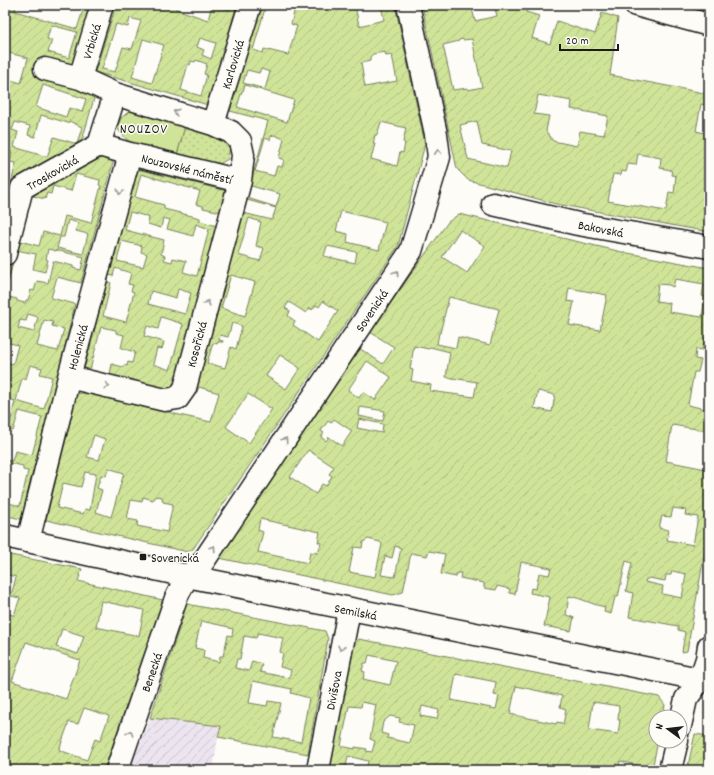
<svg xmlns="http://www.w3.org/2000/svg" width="714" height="775" viewBox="0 0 714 775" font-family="Dekko,sans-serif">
<defs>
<pattern id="industrial-furrows" width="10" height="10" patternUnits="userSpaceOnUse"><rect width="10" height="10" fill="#ece5f0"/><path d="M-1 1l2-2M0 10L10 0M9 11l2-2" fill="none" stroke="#cac4cd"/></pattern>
<pattern id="park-dots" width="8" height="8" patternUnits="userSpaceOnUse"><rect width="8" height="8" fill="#cfe499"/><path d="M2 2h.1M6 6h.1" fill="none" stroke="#b1c383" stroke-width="1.8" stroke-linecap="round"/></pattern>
<pattern id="garden-furrows" width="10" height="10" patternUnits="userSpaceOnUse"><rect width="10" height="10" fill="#cfe499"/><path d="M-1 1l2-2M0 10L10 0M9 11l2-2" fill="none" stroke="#b1c383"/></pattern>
</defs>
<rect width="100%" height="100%" fill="#fdfcf7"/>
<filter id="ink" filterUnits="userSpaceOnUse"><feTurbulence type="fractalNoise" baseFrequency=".025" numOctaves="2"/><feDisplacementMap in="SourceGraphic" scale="8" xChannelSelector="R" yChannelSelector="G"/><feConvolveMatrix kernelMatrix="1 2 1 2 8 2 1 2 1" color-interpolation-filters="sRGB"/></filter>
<g filter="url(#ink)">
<path fill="url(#industrial-furrows)" d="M150,718L222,726L218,737L213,770H136L131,765Z"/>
<path fill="#cfe499" stroke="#76805a" d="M132,109L186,123L176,159C155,152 128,149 117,127L121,118Z"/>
<path fill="url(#park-dots)" stroke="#76805a" d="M186,123L220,135L230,146L228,159L216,166L176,159Z"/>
<path fill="url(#garden-furrows)" stroke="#76805a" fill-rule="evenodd" d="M5,5H16L15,11L77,29L84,7L79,5H91L74,65L42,57L35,76L95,95L80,148L17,185L5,232V209L16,163L10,162L12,152L5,150V83L9,84L11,80L21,83L28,58L5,52ZM51,25L77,32L69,58L48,52L52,40L47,39ZM43,85L86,99L82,112L69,108L66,117L36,107ZM41,115L68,123L69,121L82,127L77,144L54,137L47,157L14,147L18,132L12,130L15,122L30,126L28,135L35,137Z
M116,5H177L176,9L208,20L212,5L229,10L230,5H237L208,105L95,72ZM130,18L141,21L132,49L123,47L115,72L102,69L116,24L128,27ZM200,38L216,43L211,59L202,55L204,50L197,47ZM143,39L164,45L152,83L132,77ZM196,60L207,64L204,74L207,75L201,96L181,90L188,64L190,65L191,61L195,62Z
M260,5H266L253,50L263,53L264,49L288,55L297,26L291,24L295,8L285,5H355L359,26L384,20L381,5H395L425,144L398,246L193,549L188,552L46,520L77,394L95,390L175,414L211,422L219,393L199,387L197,392L193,391L268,121L230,111ZM385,52L386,56L392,55L397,81L365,87L361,63L370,61V57L373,54ZM261,69L270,72L265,89L243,83L247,70L259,73ZM245,85L294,100L287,122L237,107L242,91H243ZM381,122L406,128L403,142L405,143L403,153L400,152L397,166L371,159L375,144H373L375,135H377ZM274,135L284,139L279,158L284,160L282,167L277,166L274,176L255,171L265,138L270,140L271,136ZM251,186L280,194L276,207L247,198ZM247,200L276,208L272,220L243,213ZM341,211L386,222L379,250L347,242L348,234L336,231ZM249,218L261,222L256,246L264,248L260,261L238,255ZM327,246L357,252L355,263L324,256ZM231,275L255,282L245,316L221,308ZM323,301L338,311L318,342L293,325L295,321L288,316L290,311L285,308L289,302L306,313L310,308L312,310L316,305L319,307ZM232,323L242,326L236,349L231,347L225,368L207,363L213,343L217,344L218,342H223V341L219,340L220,335L228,337ZM280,355L300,368L286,389L266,376ZM248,394L272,409L249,443L226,427ZM94,435L105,439L99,460L87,457ZM108,468L124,473L111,517L96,512L102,490L97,488L101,475L106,476ZM85,472L96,474L90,510L85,509L83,514L57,508L63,483L81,487ZM157,496L162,497L163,502L173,504L167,532L137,526L138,521L127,519L131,500L142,502L143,497L153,500Z
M422,5H441L445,7L446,5H457L462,7L463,5H479L480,6L472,8L475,21L497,16L494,5H528L526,12L539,16L532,38L550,44L557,21L595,34L602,13L618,18L610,75L709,94V106L701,104L696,131L709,134V202L707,213L709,214V232L556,204L468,180L457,169ZM462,39L463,40L472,39L482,87L468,90V88L453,90L443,45L459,41V40ZM538,95L572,101L571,109L608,116L604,135L580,131L577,146L553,141L546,131L549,116L534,114ZM477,121L482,145L511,151L507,168L468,159L460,125ZM638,154L661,158L660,168L671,170L672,175L676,176L674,193L669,192L666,211L608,201L613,174L621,175L622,171L626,172L628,164L636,165Z
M94,155L114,159L81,283L57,277L51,298L75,304L24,520L5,515V502L20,506L28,471L23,470V466L5,462V460L12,461L15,451L32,455L42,417L19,411L13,431L9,430L5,444V419L8,420L7,423L10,424L15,401L5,398V362L13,364L18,345L5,342V296L17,299V301L25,303L26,300H28L31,290L34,291L37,281L48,283L53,261L73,266V268L81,270L84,257L56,250V251L48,249L46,259L48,260L45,272L33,269L36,254L16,250L5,295V292L23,218L27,195L68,172L76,171L78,163ZM76,174L100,180L99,185L101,186L91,223L65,216L60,236L43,232L39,246L20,241L28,209H26L29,195L45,199L47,193L51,194L53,186L71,191ZM68,220L78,223L76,231L88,234L83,254L57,248L60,237H64ZM28,314L38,317L34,332L18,328L20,320L26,321ZM44,320L53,322L52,326L64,329L58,351L37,346ZM30,365L42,368L40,374L52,377L44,409L16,401L22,378L26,379Z
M137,169L227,191L173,389L165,394L83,373ZM141,174L200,191L196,204L203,206V208L221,212L217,226L200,221V218L164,209V205L135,197ZM130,212L149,217L148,224L161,228L163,218L170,220L167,229L193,236L196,224L209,229L197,276L183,272L186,261L173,258L172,262L164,260L165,256L161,254L164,240L125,230ZM122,241L142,246L141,252L147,254L143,267L117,261ZM115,268L131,273L128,284L133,285L131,291L134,292L126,322L103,316L111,283L108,282L109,275L113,276ZM178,289L191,293L185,314L148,304L151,291L176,298ZM161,317L183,324L170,370L153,364L157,348L162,349L164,342L144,336L147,326L158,329ZM101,327L116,330V333L124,335L121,348L135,352L132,363L128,362L127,366L124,365L123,367L112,364L110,374L105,373L104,378L89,374Z
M459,214L622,252L709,268V338H705L702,350L696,349L695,359L701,360L698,372H694L688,405L709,410V431L672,425L666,461L706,469L709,449V529L687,651L682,652L685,632L678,630V626L629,617L633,593L626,591L632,563L626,561L618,597H615L611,614L604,612L605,607C592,605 582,598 569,596L566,615L574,617L571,631L544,626L550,597L530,593L531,588L536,589L539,573L549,575L551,568L521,562L515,594L509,593L510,589L497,586L496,590L484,588V583L460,578L461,573H457L456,577L441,574L445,554L429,551L427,556L411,553L403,592L393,595L219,558L359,348L383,364L394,347L370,332L448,222ZM460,230L485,246L467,273L442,257ZM675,279L704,284L702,296L705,297L702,317L669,312L670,303L656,301L658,284L669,285L673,287ZM569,288L607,295L600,330L569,325L574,302L567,301ZM449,297L499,309L490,345L458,337L456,348L437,344L439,333H440ZM414,346L429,349L430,347L450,352L446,377L477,382L474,397L430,391L431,385L411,381L413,370L410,369ZM367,361L391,377L375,400L363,392L359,398L348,390ZM538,391L555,395L552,412L534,408ZM360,407L385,411L383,421L359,416ZM334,419L352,431L342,446L329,437L326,441L321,437L324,433L321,431L328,421L331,423ZM359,419L383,424L382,433L357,428ZM308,450L334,467L329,474L332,476L326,486L322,484L316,494L290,477ZM673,508L686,510L685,515L698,517L693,545L667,540L669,530L659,528L662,516L671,517ZM260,519L320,532L318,542L321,543L318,553L310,552L308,563L258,552L263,532L258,530ZM368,539L380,542L382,544L375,577L349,572L354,547L362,548L363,542ZM395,546L401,548L395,577L381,575L385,556L392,558ZM672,571L686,574L682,598L662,594L663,586L645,582L646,579H648L649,578L665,581L666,575H671Z
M5,554L82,569L78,581L163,600L104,770H5V614L14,615L20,598L11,596L16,577L5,574ZM101,601L144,610L139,636L96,627ZM62,629L84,636L78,654L56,647ZM26,642L80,660L66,699L12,681ZM84,708L109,716L100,741L95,739L87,760L59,750L69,722L78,724Z
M187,604L325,631L328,639L308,754L218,737L221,726L150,718ZM201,621L229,627V628L233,629L232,636L228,635L223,656H220L219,662L203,658L204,650L195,648ZM258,633L283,638L280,652L283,653L280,667L291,670L289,678L260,672L262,664L252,661L249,671L235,668L237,659H240L244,636L256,638ZM253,681L292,689L291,693L309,698L301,742L273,737L281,703L268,701L267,706L249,703Z
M359,639L659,697L665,705L663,717H656V741H658L652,769L620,761L618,770H372L371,768L366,770L368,761L348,756L346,767L348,768L347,770H328L352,645ZM369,655L396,661L390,685L363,679L365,672L362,671L364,663H367ZM456,674L496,682L494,695L499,696L496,709L451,700ZM516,686L562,696L560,707L566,709L563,725L562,723L557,722L556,724L510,714ZM362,702L376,705L370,739L375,741L372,752L366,751L367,749L355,747V749L341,746L349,706L361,707ZM593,702L619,706L618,720H620L618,734L589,730ZM422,706L439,710L437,719L420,716ZM390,716L400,718L399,722L414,725L410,743L387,738L388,735L381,733L383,722Z
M695,734L709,736V770H687Z"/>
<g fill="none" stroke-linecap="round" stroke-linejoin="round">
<defs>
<path id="street" d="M45,69L80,78
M213,124L250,5
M99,145L130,154L240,181
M99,145L115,94
M493,204L578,224L709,247
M5,254L22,188L99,145
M69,377L165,400L178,398L185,388L240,181L243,155L240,141L231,132L213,124L115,94L80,78L102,5
M28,541L69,377L130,154
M680,726L686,699L700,680L707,659L709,646
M117,770L176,598L187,576L199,568L411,251L439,157L436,134L408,5
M318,770L349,610
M670,770L677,741"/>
<path id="secondary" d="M636,5L709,25
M5,536L187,576L709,681"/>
</defs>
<use href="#street" stroke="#1c1c1c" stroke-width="25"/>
<use href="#secondary" stroke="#1c1c1c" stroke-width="25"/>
<use href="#street" stroke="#fdfcf7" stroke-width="22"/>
<use href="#secondary" stroke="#fdfcf7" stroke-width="22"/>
</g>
<defs><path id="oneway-chevron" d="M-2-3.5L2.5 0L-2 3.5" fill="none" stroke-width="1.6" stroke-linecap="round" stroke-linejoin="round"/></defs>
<g stroke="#989794">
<use href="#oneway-chevron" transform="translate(176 112) rotate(-163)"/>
<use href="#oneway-chevron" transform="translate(438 152) rotate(-93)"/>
<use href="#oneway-chevron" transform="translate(120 192) rotate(105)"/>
<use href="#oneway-chevron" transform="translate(396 273) rotate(-56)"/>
<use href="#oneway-chevron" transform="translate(207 303) rotate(-75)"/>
<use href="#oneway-chevron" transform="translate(107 386) rotate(14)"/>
<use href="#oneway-chevron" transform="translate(285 440) rotate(-56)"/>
<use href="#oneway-chevron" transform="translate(213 548) rotate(-56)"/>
<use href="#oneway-chevron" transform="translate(341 648) rotate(101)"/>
<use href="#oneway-chevron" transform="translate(130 733) rotate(-71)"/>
</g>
</g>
<rect fill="#1c1c1c" stroke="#fdfcf7" stroke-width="1.5" x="139" y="553" width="8" height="8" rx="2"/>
<g text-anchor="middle" stroke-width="3" stroke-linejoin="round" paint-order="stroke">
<g font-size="13" fill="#1c1c1c" stroke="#fdfcf7">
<text transform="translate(91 41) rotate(-73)" y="5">Vrbická</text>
<text transform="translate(232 64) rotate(-73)" y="5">Karlovická</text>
<text transform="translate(187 168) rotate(14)" y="5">Nouzovské náměstí</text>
<text transform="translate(52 172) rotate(-30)" y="5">Troskovická</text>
<text transform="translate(601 228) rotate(11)" y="5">Bakovská</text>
<text transform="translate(371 310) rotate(-56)" y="5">Sovenická</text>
<text transform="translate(196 344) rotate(-75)" y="5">Kosořická</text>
<text transform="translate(77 347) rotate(-75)" y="5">Holenická</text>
<text transform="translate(356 611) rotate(11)" y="5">Semilská</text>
<text transform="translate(151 672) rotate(-71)" y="5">Benecká</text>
<text transform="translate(333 690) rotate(-79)" y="5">Divišova</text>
</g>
<g font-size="13" fill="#1c1c1c" stroke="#fdfcf7" text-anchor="start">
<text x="151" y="562">Sovenická</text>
</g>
<g font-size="14" letter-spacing="1" fill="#1c1c1c" stroke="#fdfcf7">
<text x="144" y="133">NOUZOV</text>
</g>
</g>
<rect width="714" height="775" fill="none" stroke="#fdfcf7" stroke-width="20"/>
<rect x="10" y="10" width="694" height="755" fill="none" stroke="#1c1c1c" stroke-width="1.5" filter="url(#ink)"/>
<g transform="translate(668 729) rotate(285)"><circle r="19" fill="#fdfcf7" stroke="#a3a29f"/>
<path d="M0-3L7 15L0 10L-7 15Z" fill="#1c1c1c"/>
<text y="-6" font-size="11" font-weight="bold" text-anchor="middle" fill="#1c1c1c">N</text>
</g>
<path d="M560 44v6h58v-6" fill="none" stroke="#1c1c1c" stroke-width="2"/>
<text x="566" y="44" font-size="12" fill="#1c1c1c" stroke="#fdfcf7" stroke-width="3" paint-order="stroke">20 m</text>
</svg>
